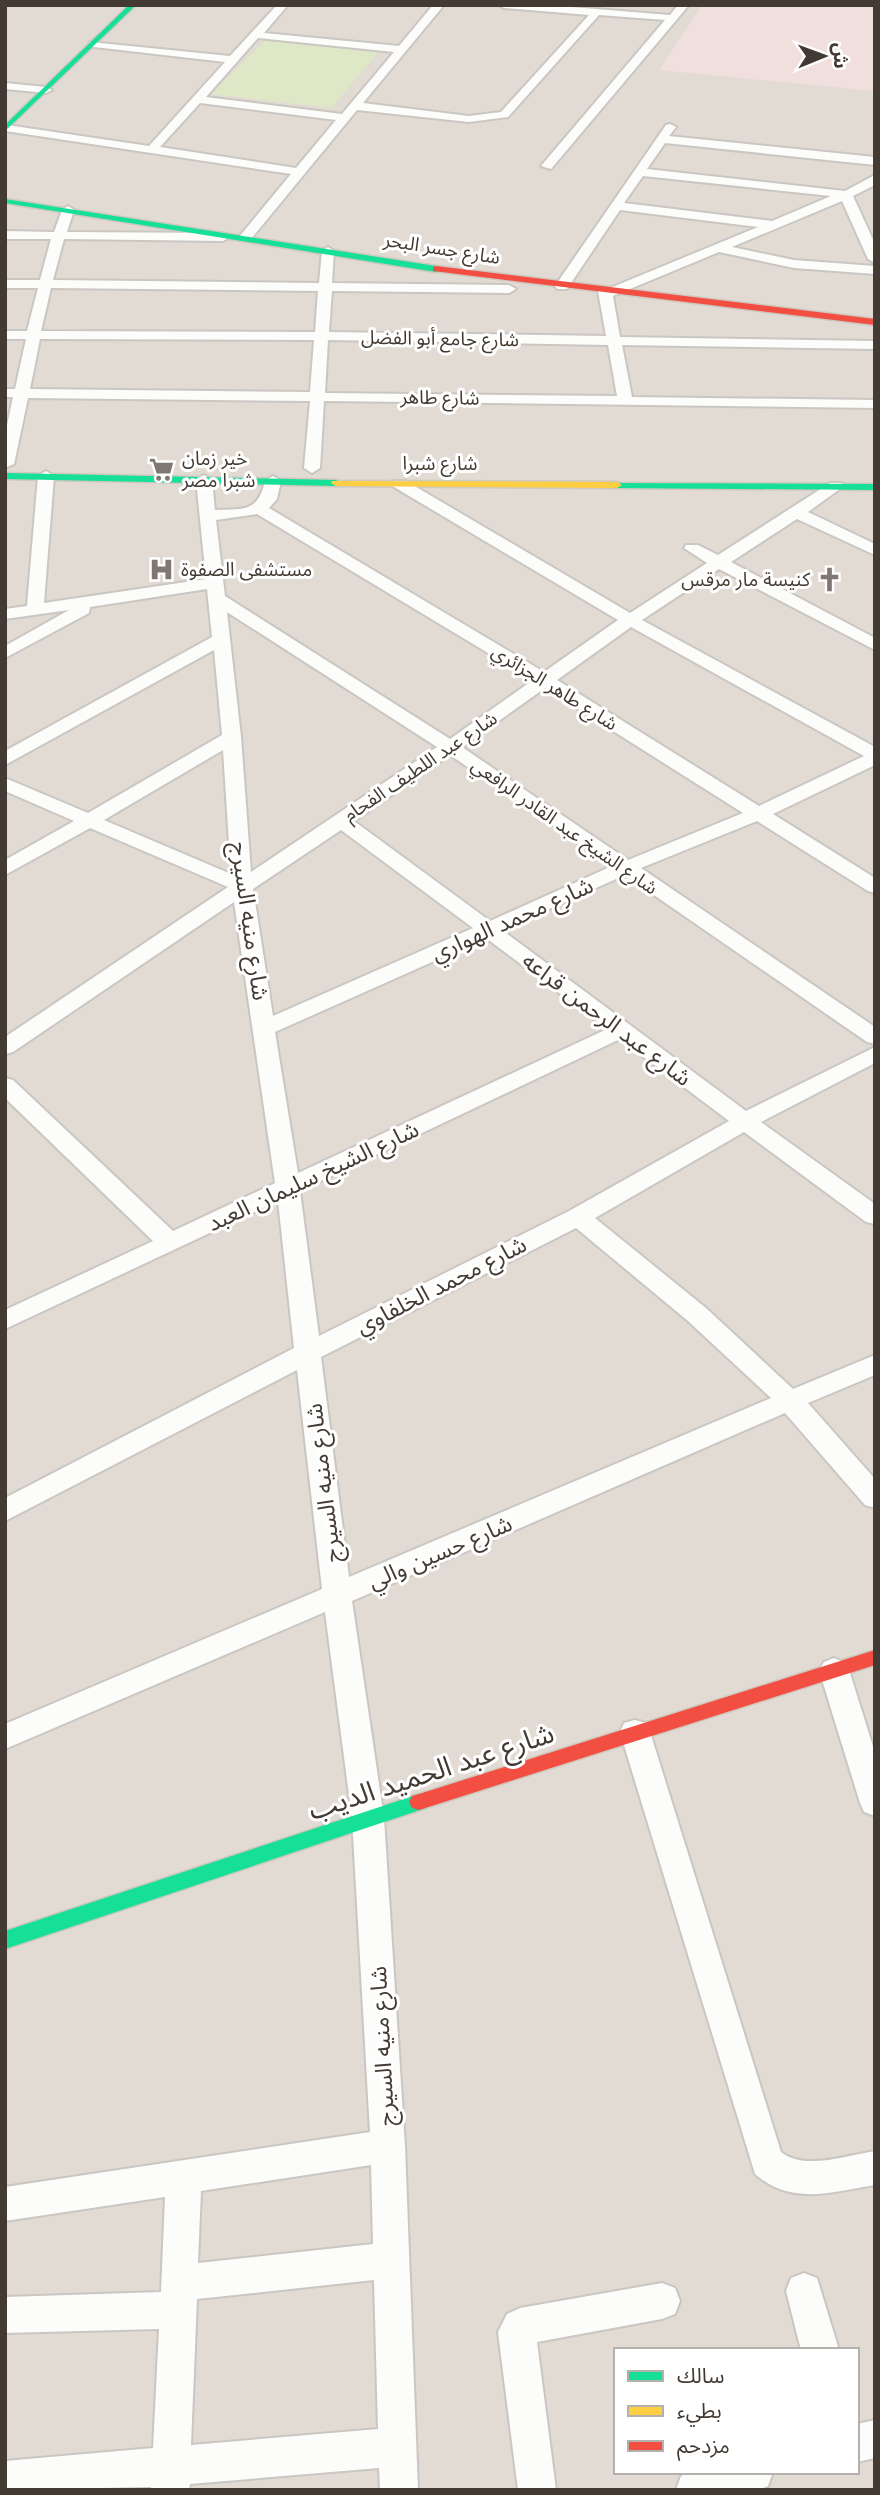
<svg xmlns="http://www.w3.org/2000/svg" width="880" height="2495" viewBox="0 0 880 2495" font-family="'Noto Sans','Noto Sans Arabic',sans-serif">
<rect width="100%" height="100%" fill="#eeeae6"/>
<path fill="#e2dbd3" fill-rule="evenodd" d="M5,5H875V2490H5ZM616,2350H857V2472H616Z"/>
<path fill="#f1dfdd" d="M702,5H875V91L659,70Z"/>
<path fill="#dfe8c6" d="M266,39L380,50L331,108L212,94Z"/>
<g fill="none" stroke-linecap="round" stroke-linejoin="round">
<defs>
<path id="street" d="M277,5H288L264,33L399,46L433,5H444L363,103L469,116L501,112L589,15L504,8L499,5H547L670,15L678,5H689L551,169L541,166L665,20L599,15L508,117L469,122L357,110L250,240L245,241L239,237L291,174L5,131L7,125L149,146L225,62L94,47L89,44L90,42L230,56ZM258,38L394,52L342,114L206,97ZM200,103L336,120L296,168L160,147Z
M5,83L46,87L52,90L46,93L5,89Z
M670,124L676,127L669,136L875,157V165L665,143L647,169L845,191L875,175V185L853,196L875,244V263L868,259L842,201L732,247L794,260L875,266V274L794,268L719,252L613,296L620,337L875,341V349L622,345L632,397L875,400V408L324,401L320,468L312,473L304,468L310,401L28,398L14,464L5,468V435L13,397H5V389H15L26,339H5V331H27L38,288H5V280H40L51,239H5V231L54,232L62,210L68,206L74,210L67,232L223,233L229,237L223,241L64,239L53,280L319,283L322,251L328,247L334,251L332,283L509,285L516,289L509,293L332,291L329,332L606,336L598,291L600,288H610L758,227L620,210L567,289H557L555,286L666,125ZM643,176L831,196L772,221L624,203ZM51,288L318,291L315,332L41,331ZM40,339L314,340L310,392L30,389ZM328,340L608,345L617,396L325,393Z
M46,471L54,476L44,603L206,579L196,480L204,475L212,480L215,510C244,509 258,512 265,481L273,476L281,481L277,499L269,508L544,672L618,620L394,487L392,484L394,481H406L630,613L707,563L684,548L686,545H698L718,555L830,483H842L844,486L808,512L875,544V555L797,519L731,562L875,638V650L719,569L642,620L875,747V765L773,814L875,878V893L868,891L757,821L641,868L875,1027V1044L867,1042L625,875L502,930L746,1111L875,1047V1063L761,1122L875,1204V1224L866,1222L744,1132L595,1218L706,1308L793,1389L875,1355V1375L808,1403L875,1479V1508L865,1505L785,1413L352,1601L384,1818L405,2146L418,2490H380L379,2468L190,2484L189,2490H151V2487L5,2490V2461L153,2448L159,2329L5,2333V2297L161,2292L165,2197L5,2221V2187L370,2132L352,1818L325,1612L5,1749V1724L322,1589L297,1370L5,1521V1498L294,1348L278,1201L5,1329V1310L153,1241L5,1098V1078L13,1080L173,1231L275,1183L234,902L13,1052L5,1054V1037L228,887L90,828L5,875V860L74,821L5,791V778L88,813L222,735L214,650L5,765V751L212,637L207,589L90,607L89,613L5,658V646L69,610L5,619V609L27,606L38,476ZM257,514L533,680L450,739L225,596L216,520ZM227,612L437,747L251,872L241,737ZM631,627L864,756L759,806L557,680ZM545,688L743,813L628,860L462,747ZM223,750L231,874L104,820ZM450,755L612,866L490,921L354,821ZM341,830L473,928L273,1016L253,889ZM486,938L607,1029L298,1173L275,1032ZM620,1039L729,1121L569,1211L319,1336L300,1191ZM576,1228L688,1321L771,1398L349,1577L321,1357ZM371,2165L373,2244L198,2263L201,2191ZM374,2280L378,2429L191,2445L197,2299Z
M834,1658L844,1662L849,1670L875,1753V1816L864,1812L860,1803L819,1670L824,1662Z
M635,1720L646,1723L650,1732L781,2152C804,2171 848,2155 875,2151V2185C831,2192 791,2206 755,2174L620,1732L624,1723Z
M804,2273L817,2278L839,2350H801L786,2291L791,2278Z
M662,2283L675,2288L680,2301L675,2314L662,2319L537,2342L556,2490H518L498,2332L507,2314L520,2308Z
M875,2420V2458L857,2462V2424Z
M691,2472H773L768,2486L758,2490H676L681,2476Z"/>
<path id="fast" d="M129,5H136L5,131V125Z
M5,199L436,266L440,269L436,272L5,203Z
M5,473L336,480L341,483L336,486L5,479Z
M613,483L875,484V490L617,488L612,485Z
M419,1794L426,1796L429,1802L426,1808L5,1949V1931Z"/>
<path id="slow" d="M332,481L617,482L622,485L617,488L336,486L331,483Z"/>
<path id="jam" d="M436,266L875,319V325L433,271V267Z
M875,1650V1665L419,1810L412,1808L409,1802L412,1796L419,1794Z"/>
</defs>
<use href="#street" stroke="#cac6c2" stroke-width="4"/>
<use href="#fast" stroke="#cfc8be" stroke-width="3"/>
<use href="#slow" stroke="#cfc8be" stroke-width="3"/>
<use href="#jam" stroke="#cfc8be" stroke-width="3"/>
<use href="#street" fill="#fcfcfb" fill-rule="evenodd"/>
<use href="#fast" fill="#16e098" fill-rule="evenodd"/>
<use href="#slow" fill="#ffcf43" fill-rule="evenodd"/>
<use href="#jam" fill="#f24e42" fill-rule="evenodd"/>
</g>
<defs>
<symbol id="supermarket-bare" viewBox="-9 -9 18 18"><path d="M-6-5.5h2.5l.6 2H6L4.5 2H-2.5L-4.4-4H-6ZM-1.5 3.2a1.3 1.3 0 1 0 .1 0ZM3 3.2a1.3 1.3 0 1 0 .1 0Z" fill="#7f7872" stroke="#fff" stroke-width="2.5" paint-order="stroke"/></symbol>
<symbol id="hospital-bare" viewBox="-9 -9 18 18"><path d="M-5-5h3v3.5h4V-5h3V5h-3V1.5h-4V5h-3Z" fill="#7f7872" stroke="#fff" stroke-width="2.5" paint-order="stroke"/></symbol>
<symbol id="church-bare" viewBox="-9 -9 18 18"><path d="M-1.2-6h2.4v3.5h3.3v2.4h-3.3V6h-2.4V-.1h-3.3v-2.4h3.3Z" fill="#7f7872" stroke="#fff" stroke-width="2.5" paint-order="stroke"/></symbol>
</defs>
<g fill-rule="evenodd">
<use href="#supermarket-bare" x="144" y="452" width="35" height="35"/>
<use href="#hospital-bare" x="144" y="552" width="35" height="35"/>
<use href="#church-bare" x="812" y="562" width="35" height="35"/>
</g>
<g text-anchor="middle" stroke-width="6" stroke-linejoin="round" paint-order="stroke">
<g font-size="19" fill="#433b33" stroke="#fff">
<text transform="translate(442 248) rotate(9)" y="7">شارع جسر البحر</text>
<text transform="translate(440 338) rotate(1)" y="7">شارع جامع أبو الفضل</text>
<text transform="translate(440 397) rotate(1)" y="7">شارع طاهر</text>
<text x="440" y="470">شارع شبرا</text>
<text transform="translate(555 687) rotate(32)" y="7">شارع طاهر الجزائري</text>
<text transform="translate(420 766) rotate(-34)" y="7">شارع عبد اللطيف الفحام</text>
<text transform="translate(565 826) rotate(35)" y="7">شارع الشيخ عبد القادر الرافعي</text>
</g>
<g font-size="19" fill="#433b33" stroke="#fff" text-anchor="start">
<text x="182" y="465">خير زمان<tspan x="182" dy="22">شبرا مصر</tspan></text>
<text x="181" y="576">مستشفى الصفوة</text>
<text x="810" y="586" text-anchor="end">كنيسة مار مرقس</text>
</g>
<g font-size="23" fill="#433b33" stroke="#fff">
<text transform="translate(512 919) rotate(-24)" y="8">شارع محمد الهواري</text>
<text transform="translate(250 921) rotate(82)" y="8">شارع منيه السيرج</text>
<text transform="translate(607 1019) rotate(37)" y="8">شارع عبد الرحمن قراعه</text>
<text transform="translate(313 1176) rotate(-25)" y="8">شارع الشيخ سليمان العبد</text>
<text transform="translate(441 1285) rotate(-27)" y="8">شارع محمد الخلفاوي</text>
<text transform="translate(323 1483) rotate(-97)" y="8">شارع منيه السيرج</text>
<text transform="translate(440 1552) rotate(-23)" y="8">شارع حسين والي</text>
<text transform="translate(382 2046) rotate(-93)" y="8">شارع منيه السيرج</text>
</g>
<g font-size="28" fill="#433b33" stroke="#fff">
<text transform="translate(431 1771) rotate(-18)" y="10">شارع عبد الحميد الديب</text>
</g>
</g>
<rect width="880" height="2495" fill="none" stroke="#433b33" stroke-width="14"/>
<rect x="614" y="2348" width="245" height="126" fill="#ffffff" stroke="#b4b1ad" stroke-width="2"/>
<rect x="628" y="2371" width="35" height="10" fill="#16e098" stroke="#b4b1ad" stroke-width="2"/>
<text x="677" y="2383" font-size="21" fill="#433b33">سالك</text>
<rect x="628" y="2406" width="35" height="10" fill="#ffcf43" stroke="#b4b1ad" stroke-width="2"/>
<text x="677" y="2418" font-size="21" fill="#433b33">بطيء</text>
<rect x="628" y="2441" width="35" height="10" fill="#f24e42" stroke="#b4b1ad" stroke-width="2"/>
<text x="677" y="2453" font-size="21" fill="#433b33">مزدحم</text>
<g transform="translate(824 56) rotate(89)" stroke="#ffffff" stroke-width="5" paint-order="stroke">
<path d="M0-5L12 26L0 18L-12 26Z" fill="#433b33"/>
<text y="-10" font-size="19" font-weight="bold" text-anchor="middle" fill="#433b33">ش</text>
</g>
</svg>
